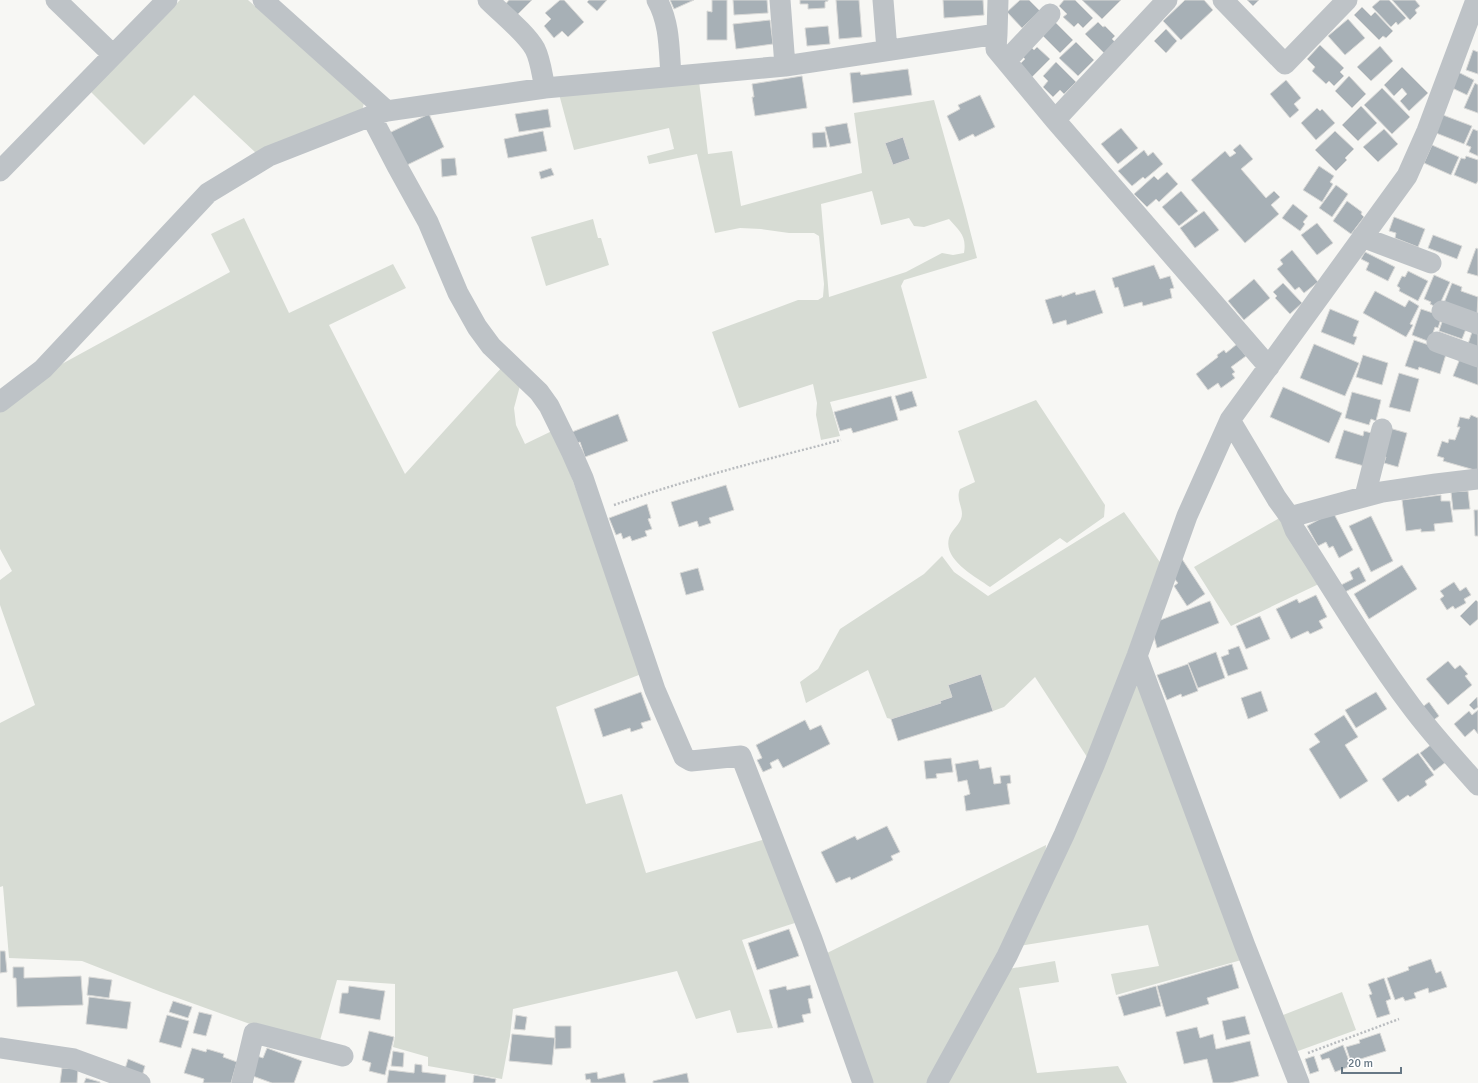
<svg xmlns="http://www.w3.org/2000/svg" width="1478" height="1083" viewBox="0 0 1478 1083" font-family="Signika,sans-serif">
<rect width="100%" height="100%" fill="#f7f7f4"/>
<path fill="#d7dcd4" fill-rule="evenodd" d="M180,0H248L364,103L362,111L257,154L194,95L144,145L90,91Z
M699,81L708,154L732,151L741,206L862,173L854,113L934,100L964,207L977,258L904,280L901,286L927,378L830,402L840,436L821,440L816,415L817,403L813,384L739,408L712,332L798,300H818L823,297L824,284L819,236L814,233H789L761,229L740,228L715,233L697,154L649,164L647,156L674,149L669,128L574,150L559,94ZM872,191L881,225L909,218L914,226L924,227L949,219C959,231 967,235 964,253L953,255L942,253L906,272L829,297L821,204Z
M244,218L289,313L393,264L406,288L329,325L405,474L503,366L521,382L514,408L516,425L525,444L554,430L644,673L556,707L586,804L622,794L646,873L769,838L798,922L742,940L773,1028L737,1033L730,1010L696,1019L677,971L513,1009L510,1036L502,1079L428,1066V1057L393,1047L395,1037V984L337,980L319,1044L250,1024L161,992L82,961L9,958L3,886L0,887V723L35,705L0,605V580L12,571L0,549V411L60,365L230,272L211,234Z
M593,219L598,238H601L609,265L546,286L531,237Z
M1036,400L1105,505L1104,517L1067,543L1060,538L990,587C975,576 943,560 949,538C951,531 958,526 961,519C965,509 955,500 960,489L975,482L958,431Z
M1124,512L1162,565L1089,760L1035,677L1004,707L993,711L981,674L948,685L952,697L940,701L941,703L891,719L887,718L868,670L806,703L800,682L818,669L840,629L924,574L942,556L954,572L988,596Z
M1283,516L1323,582L1231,626L1194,567Z
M1137,676L1245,959L1116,995L1111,974L1159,966L1148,925L1019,946Z
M1046,845L1045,860L1007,941L929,1083H869L823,955Z
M1055,961L1059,982L1019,988L1037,1073L1118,1066L1127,1083H944L1008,969Z
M1342,992L1356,1030L1298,1051L1289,1046L1278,1017Z"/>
<path fill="#a7b0b6" stroke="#d9d9d7" d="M509,0H532L515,17L504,6Z
M560,0H564L584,22L568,37L562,31L554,38L544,26L551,19L545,13Z
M589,0H607L597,11L587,2Z
M670,0H694L674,9Z
M712,0H727V40H707V11L712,12Z
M733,0H767L768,13L734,15Z
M800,0H828V1L825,2V8L808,9V4H800Z
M836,0H859L862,37L839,39Z
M943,0H983L984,15L944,18Z
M1020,0H1029L1040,11L1022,28L1007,12Z
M1064,0H1075L1093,18L1083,28L1078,23L1074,27L1063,17L1067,14L1059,6Z
M1082,0H1121L1102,19Z
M1185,0H1204L1213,10L1181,40L1163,21Z
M1247,0H1259L1253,6Z
M1380,0H1389L1406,18L1398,25L1396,22L1391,27L1372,7Z
M1392,0H1415L1420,6L1415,10L1417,13L1410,20Z
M1362,7L1371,16L1375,12L1393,31L1386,38L1383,36L1379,40L1354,15Z
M1348,19L1365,38L1345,55L1328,36Z
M770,20L773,44L736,49L733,24Z
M1055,22L1073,40L1060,53L1042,35Z
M1098,22L1103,27L1105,26L1115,36L1112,39L1115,42L1104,53L1085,34Z
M828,26L830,44L807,46L805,28Z
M1166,29L1177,41L1166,53L1154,41Z
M1076,42L1094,60L1078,76L1059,58Z
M1320,45L1344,68L1340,72L1344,76L1334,86L1329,81L1326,84L1312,71L1315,67L1307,59Z
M1030,46L1034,50L1037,47L1050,59L1031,78L1019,65L1025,59L1021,55Z
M1380,46L1393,61L1371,81L1357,67Z
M1473,50L1478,52V74L1466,70Z
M1056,62L1076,82L1064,94L1060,90L1053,97L1043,87L1048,81L1043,76Z
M1402,67L1428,93L1409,111L1400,101L1407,94L1402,88L1394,96L1384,85Z
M908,69L912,95L853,103L850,73L860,72L861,75Z
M1458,72L1474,80L1467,95L1450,87Z
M802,76L807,108L755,116L752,97H754L752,84Z
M1349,76L1366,94L1352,108L1335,91Z
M1286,80L1301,98L1294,104L1299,110L1290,118L1270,94Z
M1475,83L1478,85V113L1464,108Z
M1382,88L1410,117L1392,134L1364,105Z
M980,95L995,127L975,137L973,134L959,141L947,116L960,109L958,105Z
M1361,106L1377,123L1358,141L1342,125Z
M1317,108L1320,111L1322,109L1335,123L1316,140L1301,123Z
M548,109L551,127L519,132L515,114Z
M429,114L444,147L405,166L389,133Z
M1443,115L1472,126L1464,144L1436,133Z
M847,123L851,143L830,147L825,127Z
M1121,128L1138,148L1118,164L1101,144Z
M1384,129L1398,144L1378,162L1363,147Z
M1473,129L1478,131V156L1469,152L1471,147L1466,145Z
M543,131L547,151L508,158L504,139Z
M1335,131L1354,149L1345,158L1347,160L1336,171L1315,150Z
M825,132L827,147L813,148L812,133Z
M903,137L910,159L893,165L885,143Z
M1240,144L1253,159L1241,169L1266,198L1274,191L1280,197L1271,205L1279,214L1245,243L1191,180L1225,151L1230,157L1236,153L1233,150Z
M1432,145L1459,157L1451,175L1424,163Z
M1144,150L1148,156L1153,152L1163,164L1145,179L1143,177L1132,186L1118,171Z
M1466,156L1478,160V181L1476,184L1454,175L1461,158L1465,159Z
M455,158L457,175L442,177L441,159Z
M1319,166L1334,176L1330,182L1333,184L1322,202L1303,190Z
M551,168L554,175L541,179L539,172Z
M1167,172L1178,184L1159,202L1156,199L1147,207L1134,194L1154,176L1158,180Z
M1336,185L1348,194L1332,217L1319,208Z
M1181,191L1198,211L1179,226L1162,207Z
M1347,201L1362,212L1361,214L1364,217L1351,234L1333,221Z
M1293,204L1308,216L1303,222L1305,224L1300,231L1282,218Z
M1204,211L1219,230L1195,248L1180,228Z
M1394,217L1425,229L1418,247L1395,238L1396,233L1389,231Z
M1317,223L1333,243L1317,255L1301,235Z
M1433,235L1462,246L1457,259L1428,248Z
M1476,248L1478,249V276L1467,273Z
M1292,250L1318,282L1304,293L1299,287L1295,290L1277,269L1283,264L1280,260Z
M1365,252L1395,267L1388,281L1366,270L1369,263L1361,259Z
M1154,265L1160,279L1170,276L1174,288L1170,289L1172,298L1143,306L1142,302L1124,307L1118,287L1115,288L1112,278Z
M1408,271L1428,281L1418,301L1399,291L1400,288L1397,286L1402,276L1405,277Z
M1434,275L1450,282L1438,308L1430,304L1431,302L1424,299Z
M1254,279L1270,298L1244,320L1228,301Z
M1283,283L1302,303L1290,314L1275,298L1277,296L1273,292Z
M1452,283L1462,287L1461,291L1478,297L1477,315L1444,303Z
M1095,290L1103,313L1067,325L1066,320L1053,324L1045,300L1062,295V297L1075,292L1076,295Z
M1375,291L1405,307L1409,300L1419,306L1410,324L1413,325L1406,337L1363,313Z
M1330,309L1359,321L1353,336L1357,337L1354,345L1321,332Z
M1421,309L1442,316L1438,328L1435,327L1430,342L1412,335Z
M1444,316L1468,324L1462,339L1439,331Z
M1472,332L1478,334V348L1468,344Z
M1414,340L1447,351L1440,374L1419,367L1418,370L1405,366Z
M1237,344L1246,356L1231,367L1235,372L1232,374L1235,378L1221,388L1218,383L1208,390L1196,374L1218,357L1217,355L1224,350L1226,353Z
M1314,344L1359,363L1345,396L1300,378Z
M1363,355L1388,363L1382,385L1356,377Z
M1461,356L1478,362V385L1453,376Z
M1399,373L1419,379L1410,412L1389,407Z
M1283,387L1342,413L1329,443L1270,417Z
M912,391L917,406L900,411L895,396Z
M1352,392L1381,400L1376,421L1371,419L1369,425L1345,418Z
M891,396L898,420L853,433L851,428L840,431L834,412Z
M618,414L628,441L585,457L580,442L577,443L572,432Z
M1471,415L1478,418V471L1443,461L1444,458L1437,456L1442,441L1448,443L1449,439L1455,440L1460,427H1457L1460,417L1469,419Z
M1389,428L1407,433L1398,467L1384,463L1386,457L1381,456Z
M1344,430L1363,436L1364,431L1375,434L1364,466L1335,458Z
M726,485L734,510L709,518L711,523L699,527L697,521L679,527L671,502Z
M1468,491L1470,509L1453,510L1451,492Z
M1441,495V501H1450L1453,522L1434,524L1435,531L1421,532V529L1406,531L1402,500Z
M647,504L651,518L648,519L652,529L645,531L647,536L632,541L630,536L623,539L621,533L616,535L609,518Z
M1474,510H1478V536H1475Z
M1333,512L1353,550L1339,558L1333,546L1329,548L1326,542L1318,546L1307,526Z
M1371,516L1393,561L1371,572L1349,526Z
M1182,559L1205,594L1187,606L1174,586L1178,583L1173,577Z
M1402,565L1417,589L1369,619L1354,594Z
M1359,567L1366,581L1345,592L1341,585L1353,579L1350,572Z
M698,568L704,590L686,595L680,573Z
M1454,582L1460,591L1466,587L1471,595L1464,599L1466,603L1455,609L1453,606L1447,610L1440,599L1444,596L1440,591Z
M1316,595L1327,617L1319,621L1323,628L1310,634L1308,631L1291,639L1276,609L1297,599L1299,603Z
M1476,600L1478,602V619L1470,626L1460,616Z
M1210,601L1219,623L1157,648L1153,633L1158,621Z
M1260,616L1270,639L1246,649L1236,626Z
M1239,646L1248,669L1228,676L1221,657L1229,654L1228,650Z
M1216,652L1225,678L1198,688L1188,663Z
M1448,661L1455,669L1460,665L1468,674L1465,676L1472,685L1448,705L1426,679Z
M1188,664L1198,691L1182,697L1181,694L1167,700L1157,675Z
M981,674L993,711L898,741L891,719L941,703L940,701L952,697L948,685Z
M1261,691L1268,711L1248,719L1241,698Z
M641,692L651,720L641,723L643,728L631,732L630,728L603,737L594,709Z
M1376,692L1387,709L1356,728L1345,710Z
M1477,697L1478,707L1474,710L1469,705Z
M1429,702L1439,716L1431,722L1421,708Z
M1478,710V734L1474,729L1465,737L1454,724L1469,711L1472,715Z
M1344,715L1358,737L1345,745L1368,781L1340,799L1309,749L1320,742L1314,734Z
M805,720L810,730L821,725L830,744L783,768L778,759L770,763L772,768L763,772L757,760L762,758L756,745Z
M1432,744L1446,762L1434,771L1420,753Z
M1418,753L1434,775L1425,781L1427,785L1410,797L1408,795L1398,802L1382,779Z
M951,758L953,772L936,774L937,778L926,779L924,761Z
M978,760L980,769L991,767L994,784L1001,783L1000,776L1010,775L1011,783L1007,784L1010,804L966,811L964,796L970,794L967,780L958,782L955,764Z
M887,826L900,852L891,856L893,860L851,880L850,877L836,883L821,852L855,836L857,840Z
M789,929L799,956L757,970L748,943Z
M0,951H5L7,972L0,973Z
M1431,959L1436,973L1441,971L1447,987L1429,993L1428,988L1414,993L1416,998L1405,1001L1403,997L1395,1000L1387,978L1409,970L1408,967Z
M1232,964L1239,988L1207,998L1209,1004L1166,1017L1157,986Z
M13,967H24V978L81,976L83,1005L17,1007L16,978H13Z
M89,977L112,980L109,998L87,995Z
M1384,978L1391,999L1386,1001L1390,1014L1377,1018L1369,995L1372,994L1368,984Z
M810,985L813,998L808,999L811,1013L802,1015L804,1022L778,1028L769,990L786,986L787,990Z
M349,986L385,991L380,1020L339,1013L342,993H348Z
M1156,986L1161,1006L1124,1016L1118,997Z
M89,997L131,1002L127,1029L86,1024Z
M173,1001L192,1007L188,1018L169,1012Z
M199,1012L212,1015L206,1036L193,1033Z
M167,1015L189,1021L181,1048L159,1042Z
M516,1015L527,1017L525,1030L514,1029Z
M1245,1016L1250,1034L1226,1040L1222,1021Z
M555,1026H571V1048L555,1049Z
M1197,1027L1200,1038L1213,1034L1216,1049L1250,1041L1259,1076L1230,1083H1213L1207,1059L1184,1064L1176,1032Z
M369,1031L394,1037L385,1075L369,1071L371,1063L362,1060Z
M1380,1033L1386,1051L1351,1062L1346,1047L1360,1043L1359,1040Z
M512,1034L555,1038L552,1065L509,1061Z
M1343,1045L1351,1066L1335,1072L1329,1058L1322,1060L1320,1055Z
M192,1048L206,1052L207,1049L224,1054L223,1057L237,1062L231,1083H203L204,1079L184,1073Z
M267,1048L302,1061L294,1083H272L250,1075L257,1056L263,1058Z
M393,1051L404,1053L403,1067L391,1066Z
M1314,1056L1319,1071L1310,1074L1305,1059Z
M128,1059L145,1066L142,1076L125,1069Z
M415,1064L422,1065V1072L446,1075L445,1083H387L389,1070L414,1073Z
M62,1068L78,1069L77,1083H60Z
M597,1072L598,1079L624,1073L626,1083H591L590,1079L586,1080L585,1074Z
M687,1073L689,1083H653V1081Z
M474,1075L496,1079L495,1083H473Z
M86,1078L100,1082V1083H84Z"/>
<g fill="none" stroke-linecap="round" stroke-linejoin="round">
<path stroke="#b9bcbf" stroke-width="2.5" stroke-dasharray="2 2" stroke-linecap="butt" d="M614,505C688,479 764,460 841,440
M1308,1053L1399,1019"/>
<path stroke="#bec3c7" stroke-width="21" d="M56,0L113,55
M263,0L387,111
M488,0C502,14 526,33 535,49C541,61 542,76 545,88
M657,0C670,23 669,50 671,76
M780,0L785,66
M883,0L887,50
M1223,0L1285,64L1347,0
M997,34L998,0
M1006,61L1050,14
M371,116L397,166L428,222L458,293L477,327L491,346L539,392L549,406L572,453L583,478L655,690L684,757L691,761L741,756L812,939L863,1083
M1055,120L1167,0
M0,171L167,0
M1362,237L1431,263
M1442,311L1478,324
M1437,342L1478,357
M0,402L43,369L208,193L269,156L371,116L387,111L545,88L785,66L997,34L996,49L1055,120L1269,367
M1230,420L1277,499L1290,517L1295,530C1333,589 1369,650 1411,706C1431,733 1455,759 1478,785
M1365,496L1382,429
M1290,517L1382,492L1436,484L1478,479
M1137,656L1245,946L1299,1083
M0,1048L74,1059L140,1083
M242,1083L254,1033L343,1056
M937,1083L1007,956L1064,835L1095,763L1137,656L1187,516L1230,420L1407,176L1427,131L1476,0"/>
</g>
<path d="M1342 1067v6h59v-6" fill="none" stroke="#677885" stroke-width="2"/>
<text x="1348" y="1067" font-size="12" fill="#677885" stroke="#ffffff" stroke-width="3" paint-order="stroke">20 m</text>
</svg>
